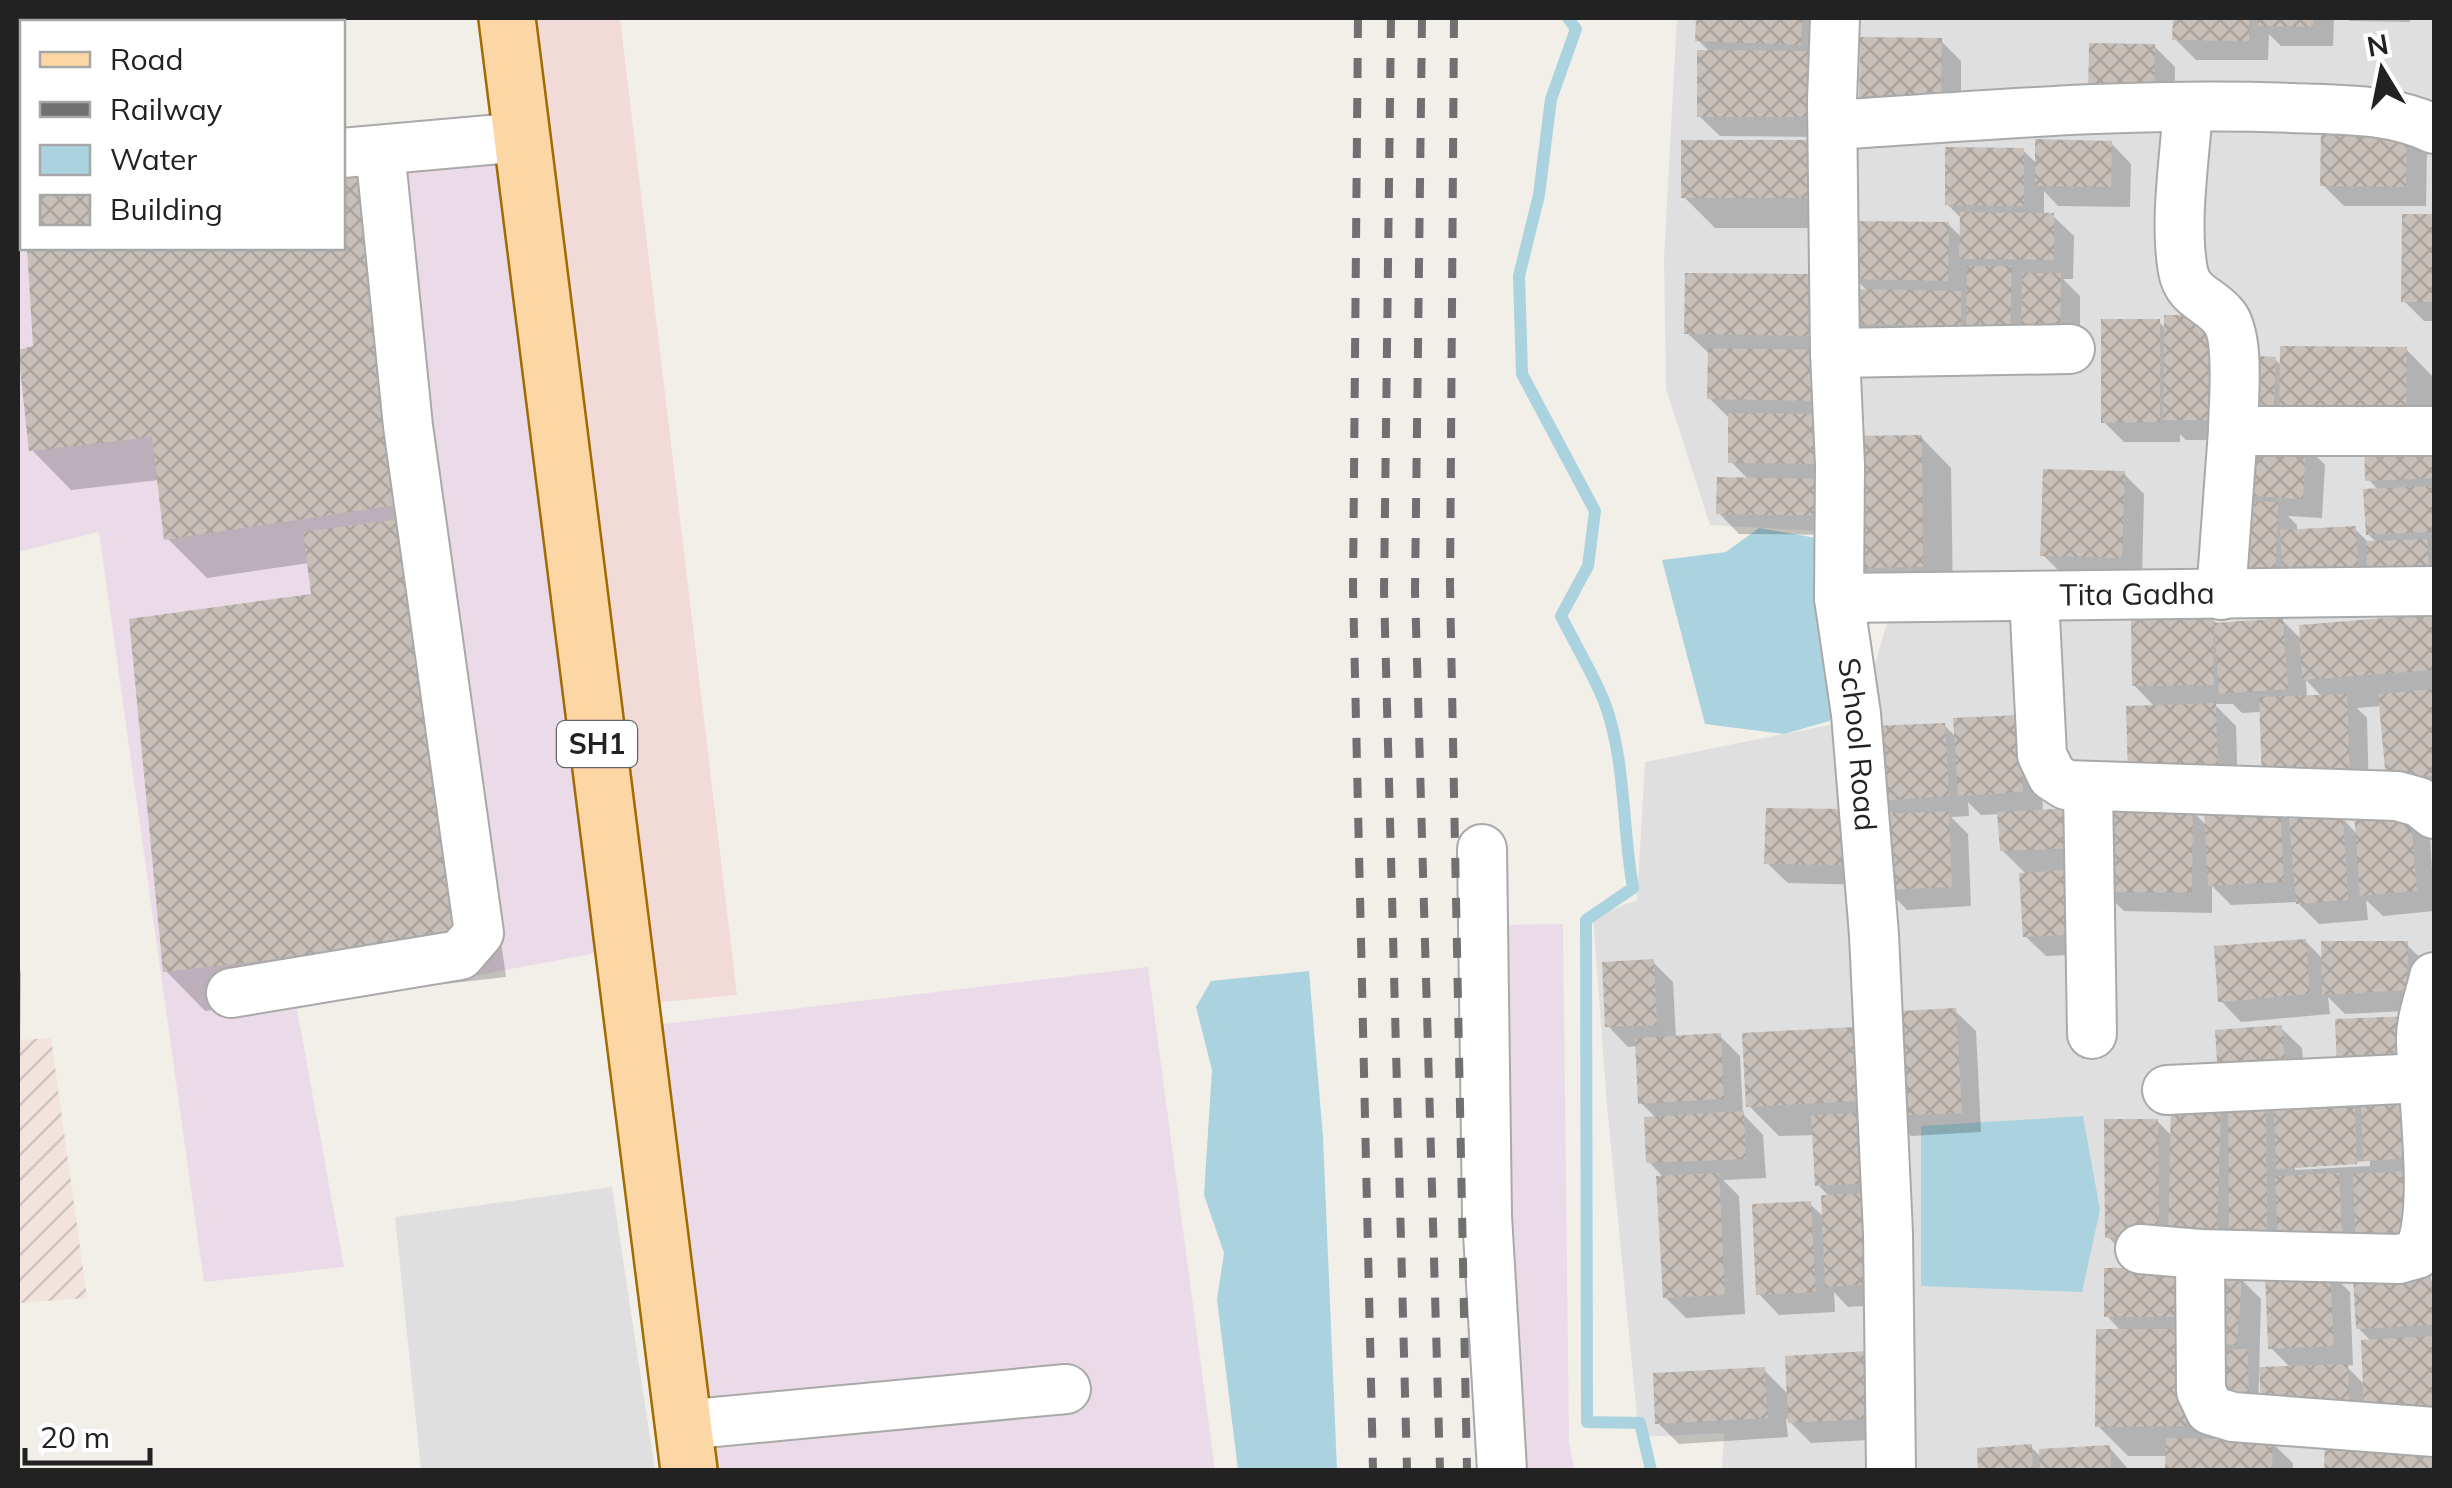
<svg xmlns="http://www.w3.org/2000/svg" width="2452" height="1488" viewBox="0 0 2452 1488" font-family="Mulish,sans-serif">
<defs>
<pattern id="military-furrows" width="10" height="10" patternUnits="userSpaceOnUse" patternTransform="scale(2.5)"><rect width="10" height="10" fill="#f3e3dd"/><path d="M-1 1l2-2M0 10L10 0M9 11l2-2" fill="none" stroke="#d0c2bd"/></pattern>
<pattern id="building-cross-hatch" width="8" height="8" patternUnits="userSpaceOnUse" patternTransform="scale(2.5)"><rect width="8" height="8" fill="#c7bfb8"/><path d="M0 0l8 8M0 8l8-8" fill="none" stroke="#aba49e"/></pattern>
</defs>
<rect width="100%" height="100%" fill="#f2efe9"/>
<path fill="#e0dfdf" d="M1677,18H2434V598L1845,596L1839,532L1710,525L1666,389L1664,258Z
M2434,604V1470H1722L1724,1433L1639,1437L1607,1106L1593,917L1637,900L1645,762L1859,719L1889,616Z
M612,1187L655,1470H421L395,1217Z"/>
<path fill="#f2dad9" d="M525,18H620L737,995L650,1003Z"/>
<path fill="#ebdbe8" d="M501,145L602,952L297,1009L344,1267L204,1282L99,532L18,552V274L22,233V248H342L343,160Z
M1563,924L1569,1441L1574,1470H1512L1496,925Z
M1148,967L1215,1470H705L647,1026Z"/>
<path fill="url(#military-furrows)" d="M51,1038L87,1298L18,1303V1040Z"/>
<path fill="#aad3df" d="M1759,528L1816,538L1843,717L1784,734L1705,724L1662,560L1726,552Z
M1309,971L1323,1137L1337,1470H1238L1217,1299L1224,1253L1204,1195L1212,1070L1196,1007L1211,981Z
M2083,1116L2100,1210L2082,1292L1921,1286V1126Z"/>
<path fill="#0003" fill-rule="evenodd" d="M1698,18H1834L1829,137L1720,136L1699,116L1711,53L1698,40Z
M2175,18H2334L2333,46H2281L2269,34L2268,60H2196L2175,39Z
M2347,18H2410V22L2350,21Z
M1941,41L1961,61V124L1882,123Z
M2154,46L2175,67L2174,122L2111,121Z
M2406,129L2427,150L2426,206H2344L2323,185Z
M1825,143L1855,224H1948L1962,238V219L1947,204L2023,150L2038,165L2111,143L2131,164L2130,207L2058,206L2044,191V216H2053L2074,236L2073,279H2063L2080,296V352L1877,344L1856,323L1868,292L1855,278V228H1715L1684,197Z
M407,206L447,560L506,977L205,1011L166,971L314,596L309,563L207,578L167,538L159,480L71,490L32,450L36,348L29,248H342Z
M2405,216H2434V321H2424L2404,301Z
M1811,277L1839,437H1921L1951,468L1953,597L1882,598L1852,567L1851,535L1739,534L1719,513L1749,480L1731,462V420L1709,398L1710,354L1687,333Z
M2159,322L2166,329L2235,440H2186L2180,434V442H2124L2104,422Z
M2406,349L2434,378V606L2232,586L2275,359L2282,366ZM2317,457H2367L2368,479L2379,491L2368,534L2377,543L2370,544L2355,529L2297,531V525L2288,516L2322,518L2325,465Z
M2124,474L2144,494L2142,578L2063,575L2043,555Z
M2434,617V808L2382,706L2357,708L2367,718L2369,797L2262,712L2242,713L2233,704H2214L2236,726L2238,795L2134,685L2212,619L2218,625L2282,620L2302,640L2301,627ZM2306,680L2323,698H2307Z
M1944,725L1957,738H2039L2043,812L2096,868L2063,869L2087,893L2090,954L2046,956L2025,936L2027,875L2002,850L2000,814L1981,815L1968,802L1969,816L1951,817L1968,834L1971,906L1907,910L1887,889L1894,816L1878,800Z
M2279,808L2292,821L2342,818L2357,834L2409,810L2430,831L2434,911L2383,916L2366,900L2368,920L2319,924L2297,902L2231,905L2212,886V913L2124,911L2103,891L2192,811L2207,826Z
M1874,832V885L1788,883L1767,863Z
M2305,941L2324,960L2406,944L2427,964V1010L2345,1014L2328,997L2330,1014L2241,1022L2221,1001Z
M1653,962L1673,982L1676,1038L1720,1036L1740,1056L1743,1114L1763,1135L1766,1178L1723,1180L1739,1196L1745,1314L1686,1318L1665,1297L1664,1178L1649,1162L1657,1119L1641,1103L1638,1046L1628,1047L1608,1026Z
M18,969L21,972L20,1059H18Z
M1955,1011L1976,1031L1981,1132L1911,1136L1888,1112L1895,1304L1848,1307L1834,1292L1835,1312L1779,1315L1759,1294L1810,1204L1825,1218L1830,1197L1818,1185L1815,1135L1779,1136L1749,1106L1854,1029Z
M2412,1019L2414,1273L2434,1282V1430L2387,1433L2292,1369L2271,1348L2268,1274L2129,1258L2108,1237L2157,1121L2173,1137L2220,1103L2231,1114L2265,1102L2276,1113L2281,1028L2302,1048L2305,1091ZM2370,1161V1166L2295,1170V1165ZM2326,1269L2356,1280L2358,1328L2372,1342L2365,1385L2346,1366L2353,1365L2350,1292Z
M2241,1279L2261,1299L2258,1413L2216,1408V1441L2272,1443L2293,1463V1470H2168V1456H2128L2098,1426L2122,1332L2107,1316ZM2205,1342L2229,1363V1375H2216Z
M1866,1354L1890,1439L1811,1443L1786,1418L1788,1437L1679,1444L1658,1423L1764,1370L1789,1395Z
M2327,1444L2434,1448V1470H2326Z
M2031,1447L2042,1458L2109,1447L2129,1470H1981L1980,1450Z"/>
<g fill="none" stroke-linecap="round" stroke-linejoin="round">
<path stroke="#aad3df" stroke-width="12" d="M1568,18L1576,29L1551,99L1539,195L1519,276L1522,374L1595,511L1588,566L1561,616C1575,644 1592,672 1604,701C1626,759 1622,827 1633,888L1586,920L1587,1422L1640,1423L1651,1470"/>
</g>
<path fill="url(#building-cross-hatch)" d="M1696,18H1802L1801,45L1695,41Z
M2173,18H2249V41L2172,40Z
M2258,18H2314L2313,27L2258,26Z
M1860,37L1942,38L1941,105L1859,104Z
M2089,43L2155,44L2154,102L2088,101Z
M1697,50L1811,51L1810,117H1697Z
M2321,126L2407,127L2406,187L2320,186Z
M2035,139L2112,141L2111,187L2035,186Z
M1681,140H1826L1825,198H1681Z
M1945,147L2024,148V206L1945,205Z
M368,163L409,503L164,540L152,437L29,451L18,350L33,346L27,248H342V166Z
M1960,212L2054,213V260L1959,259Z
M2402,214H2434V302H2401Z
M1853,221L1949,222L1948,281L1852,279Z
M1967,266H2012L2010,333L1966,332Z
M1685,273L1813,274L1811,336L1684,334Z
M2022,273H2061L2060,333L2021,332Z
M1854,289L1961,291V326L1853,324Z
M2164,315H2216V420H2163Z
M2101,319H2160V422L2101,423Z
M2280,346L2407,347L2406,428H2279Z
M1708,348L1820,350L1819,401L1707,399Z
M2242,355L2276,357L2273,419L2238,416Z
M1728,413L1819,414V464L1728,463Z
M1922,435L1923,567L1849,568L1848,436Z
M2434,435V478L2365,481L2364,438Z
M2240,438L2306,442L2303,499L2237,495Z
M2043,469L2125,471L2122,558L2040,556Z
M1717,477L1828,479V516L1716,514Z
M2434,486V532L2366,535L2363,489Z
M2233,501L2278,502L2275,589L2229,587Z
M408,518L467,938L163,972L129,619L311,594L303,532Z
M2356,526L2359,585L2283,589L2280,530Z
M2427,539L2430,585L2368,588L2366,541Z
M2434,614V670L2302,680L2299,625Z
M2213,617L2214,685L2132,686L2131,618Z
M2283,618L2288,689L2219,694L2214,623Z
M2434,689V776L2386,780L2378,694Z
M2347,694L2350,778L2262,780L2259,697Z
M2216,703L2218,775L2128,778L2126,706Z
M2019,715L2023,792L1958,796L1953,718Z
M1945,723L1949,796L1876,801L1872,726Z
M2280,805L2284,882L2208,886L2204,809Z
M2102,807L2193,809L2192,893L2101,892Z
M2410,807L2417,891L2360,896L2354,814Z
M1766,808L1855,809L1854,865L1764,864Z
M2074,808L2076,848L2000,851L1997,812Z
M1949,811L1952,887L1884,890L1880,814Z
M2343,815L2348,900L2296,904L2289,819Z
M2067,870L2070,935L2023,937L2019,873Z
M2306,939L2310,994L2218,1002L2214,946Z
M2321,941H2408L2407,990L2322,995Z
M1654,959L1657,1025L1605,1027L1602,962Z
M1956,1008L1962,1113L1888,1116L1883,1012Z
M2414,1016L2416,1070L2337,1073L2335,1019Z
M2282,1025L2286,1072L2218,1077L2215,1030Z
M1855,1027L1859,1101L1746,1107L1742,1033Z
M1721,1033L1724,1099L1638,1104L1635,1038Z
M2411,1082L2415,1158L2363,1161L2360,1084Z
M2354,1086L2357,1164L2276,1169L2273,1090Z
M2171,1100H2221L2217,1243L2168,1242Z
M2228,1100H2266L2267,1247H2229Z
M1744,1111L1746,1159L1646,1163L1644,1117Z
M1871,1112L1874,1183L1815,1186L1811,1115Z
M2104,1119H2158L2159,1238H2105Z
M2409,1171L2412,1252L2356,1255L2353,1174Z
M1719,1173L1725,1295L1663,1298L1656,1176Z
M2339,1173L2343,1248L2278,1251L2275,1176Z
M1870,1193L1875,1284L1825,1287L1821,1195Z
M1811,1201L1816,1292L1756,1295L1752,1204Z
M2195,1267L2196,1317H2104V1268Z
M2330,1269L2334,1346L2268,1349L2265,1272Z
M2225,1275L2242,1276L2237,1345L2202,1343Z
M2431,1275L2433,1325L2356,1329L2353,1278Z
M2096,1329H2187L2186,1426L2095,1427Z
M2434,1336V1410L2364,1413L2361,1340Z
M2248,1349L2249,1405L2210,1406L2209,1373L2226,1372V1350Z
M1867,1351L1870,1419L1788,1423L1785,1356Z
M2348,1364L2350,1418L2262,1422L2259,1367Z
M1765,1367L1768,1418L1655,1424L1653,1373Z
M2166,1438L2273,1440L2272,1470H2165Z
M2325,1442L2434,1446V1470H2324Z
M2032,1444L2033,1470H1978L1977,1448Z
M2110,1445L2111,1470H2040L2039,1449Z"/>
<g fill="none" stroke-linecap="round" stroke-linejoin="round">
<defs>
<g id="minor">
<path id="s1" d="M1835,18L1832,101L1835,353L1840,465L1839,598L1856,714L1874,935L1888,1233L1891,1470"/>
<path d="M2188,107C2185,157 2174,221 2183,271C2188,297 2208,298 2223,316C2241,336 2233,404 2233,431"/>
<path d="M1834,125C1987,115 2140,102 2292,108C2342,110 2389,108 2434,129"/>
<path d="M342,153L522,137"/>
<path d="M18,210L22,180"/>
<path d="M1835,353L2070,349"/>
<path d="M2221,595L2233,431H2434"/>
<path d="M2034,597L2042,755L2052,776L2066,785L2397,796L2419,802L2434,814"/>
<path id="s2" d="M1839,598L2434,591"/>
<path d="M2088,788L2092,1034"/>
<path d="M1482,849L1487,1216L1502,1470"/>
<path d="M231,993L460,955L479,933L408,426L380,150"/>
<path d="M2167,1090L2423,1078"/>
<path d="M2140,1249L2200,1254L2399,1259L2417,1254C2441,1215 2421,1089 2421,1038C2421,1018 2430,996 2434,977"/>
<path d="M2200,1254L2201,1391L2210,1410L2233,1417L2434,1432"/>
<path d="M683,1425L1066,1389"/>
</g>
<path id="major" d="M507,18L689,1470"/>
</defs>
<use href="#minor" stroke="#a9a9a9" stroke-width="52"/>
<use href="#major" stroke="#a06b00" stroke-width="60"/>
<use href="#minor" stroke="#fff" stroke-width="48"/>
<use href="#major" stroke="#fcd6a4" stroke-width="55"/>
<path stroke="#707070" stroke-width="8" stroke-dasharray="20 20" stroke-linecap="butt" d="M1358,18L1353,588L1373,1470
M1391,18L1384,591L1407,1470
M1422,18L1415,591L1440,1470
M1454,18L1450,585L1467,1470"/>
</g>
<g text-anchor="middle" stroke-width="10" stroke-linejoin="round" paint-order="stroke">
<rect fill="#fff" stroke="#646464" stroke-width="2.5" x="557" y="721" width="80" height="46" rx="8"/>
<g font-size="28" font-weight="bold" fill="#222">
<text x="597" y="754">SH1</text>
</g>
<g font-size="30" fill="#222" stroke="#fff">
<text dy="10" stroke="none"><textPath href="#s2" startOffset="298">Tita Gadha</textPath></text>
<text dy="10" stroke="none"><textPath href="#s1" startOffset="728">School Road</textPath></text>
</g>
</g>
<rect width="2452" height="1488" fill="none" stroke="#222222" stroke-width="40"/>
<rect x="20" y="20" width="325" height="230" fill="#ffffff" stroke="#a7a7a7" stroke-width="2.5"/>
<rect x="40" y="52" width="50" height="15" fill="#fcd6a4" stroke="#a7a7a7" stroke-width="2.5"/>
<text x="110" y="70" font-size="30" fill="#222222">Road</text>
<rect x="40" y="102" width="50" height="15" fill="#707070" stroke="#a7a7a7" stroke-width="2.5"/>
<text x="110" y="120" font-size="30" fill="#222222">Railway</text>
<rect x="40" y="145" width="50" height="30" fill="#aad3df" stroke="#a7a7a7" stroke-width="2.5"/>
<text x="110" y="170" font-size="30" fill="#222222">Water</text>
<rect x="40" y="195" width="50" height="30" fill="url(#building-cross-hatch)" stroke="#a7a7a7" stroke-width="2.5"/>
<text x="110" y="220" font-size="30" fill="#222222">Building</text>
<g transform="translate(2382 70) rotate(350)" stroke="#ffffff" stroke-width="8" paint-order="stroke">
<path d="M0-8L18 38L0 25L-18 38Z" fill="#222222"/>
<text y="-15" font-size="28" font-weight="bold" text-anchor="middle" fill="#222222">N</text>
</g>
<path d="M25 1448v15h125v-15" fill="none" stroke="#222222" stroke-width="5"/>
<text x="40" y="1448" font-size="30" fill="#222222" stroke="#ffffff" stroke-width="8" paint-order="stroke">20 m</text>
</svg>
